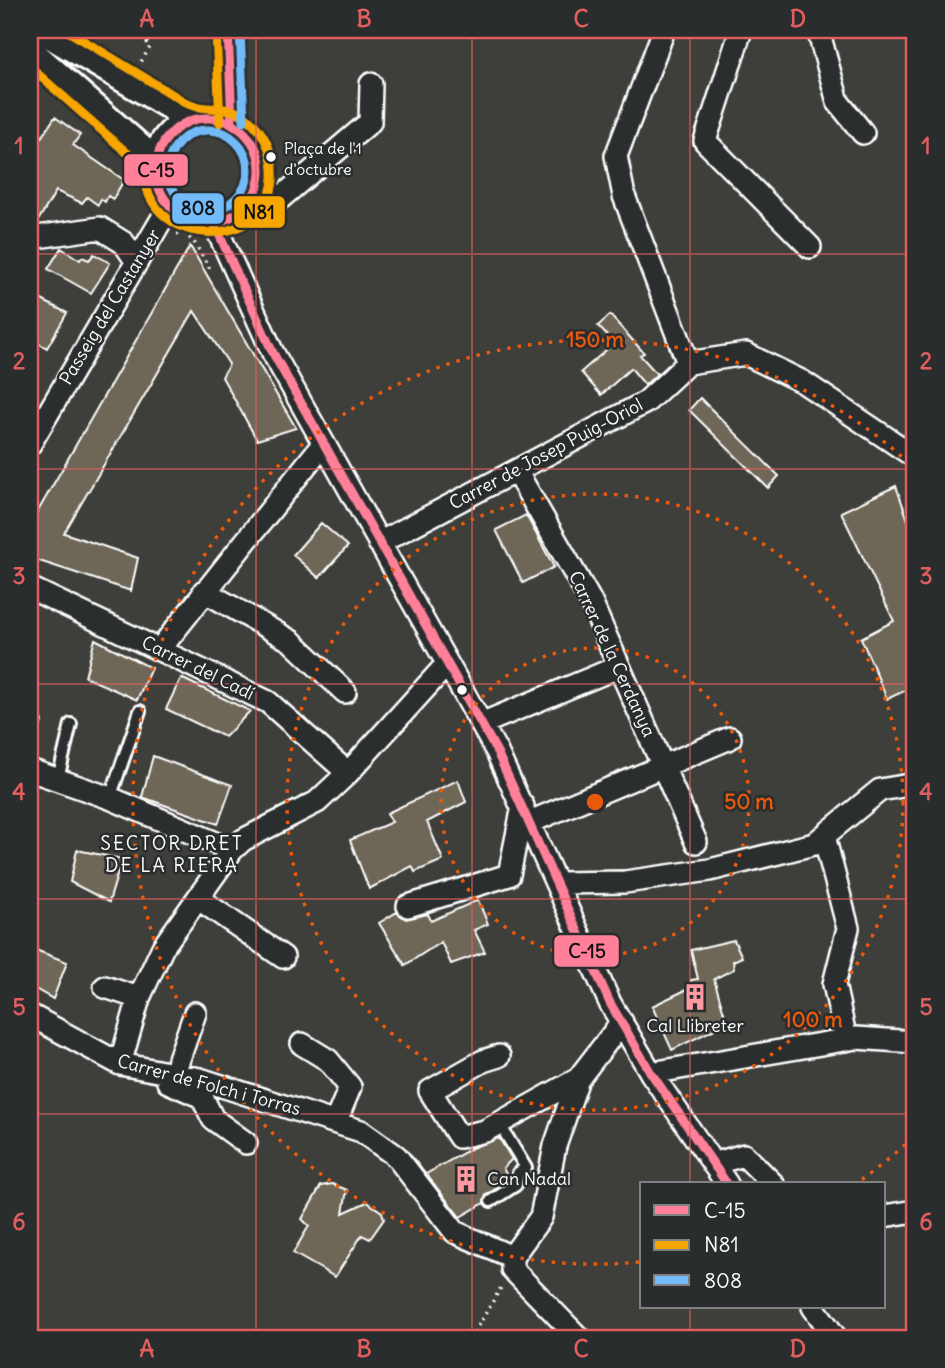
<svg xmlns="http://www.w3.org/2000/svg" width="945" height="1368" viewBox="0 0 945 1368" font-family="Delius,sans-serif">
<rect width="100%" height="100%" fill="#3e3e3a"/>
<filter id="ink" filterUnits="userSpaceOnUse"><feTurbulence type="fractalNoise" baseFrequency=".0143" numOctaves="2"/><feDisplacementMap in="SourceGraphic" scale="14" xChannelSelector="R" yChannelSelector="G"/><feConvolveMatrix kernelMatrix="1 2 1 2 8 2 1 2 1" color-interpolation-filters="sRGB"/></filter>
<g filter="url(#ink)">
<path fill="#6e6656" stroke="#fff" stroke-width="2" d="M55,117L80,135L73,145L124,180L113,199L108,196L105,202L101,199L98,205L87,197L82,203L56,191L36,224L30,225V154Z
M190,246L296,428L257,440L222,377L229,364L194,311L64,533L138,558L131,591L30,558V525Z
M61,248L80,260L82,257L89,260L94,254L110,263L91,293L48,269Z
M30,294L67,313L47,348L30,339Z
M610,315L644,353L640,355L657,374L645,385L631,368L601,395L581,372L614,343L598,326Z
M700,398L779,476L768,488L689,410Z
M896,486L915,540V686L887,699L861,638L894,621L841,512Z
M526,515L554,567L523,583L496,530Z
M321,523L348,546L319,578L293,555Z
M95,639L151,668L137,700L85,677Z
M181,678L250,711L225,737L166,709Z
M153,756L232,785L218,824L142,797Z
M458,780L466,802L427,822L443,860L415,872L412,866L369,889L350,840L392,822L387,813Z
M77,850L122,859L109,902L70,882Z
M478,900L488,924L474,930L485,952L451,964L441,942L405,965L379,923L397,912L406,919L428,914L431,921Z
M734,940L742,957L733,961L734,969L714,979L727,1023L672,1050L652,1006L690,988L691,980L698,979L691,950Z
M33,949L67,962L53,999L30,986Z
M499,1138L512,1159L503,1168L509,1180L486,1195L484,1203L460,1217L426,1174L474,1147Z
M332,1184L347,1190L343,1213L367,1202L382,1212L384,1219L370,1239L362,1235L335,1277L293,1253L309,1226L302,1219L321,1186Z"/>
<g fill="none" stroke-linecap="round" stroke-linejoin="round">
<defs>
<path id="service" d="M30,737L35,720
M58,779L71,724
M110,798L140,711
M491,1201L516,1185L518,1173L526,1168L499,1123"/>
<path id="minor" d="M741,30L705,141L810,247
M818,30L838,102L863,133
M245,207L264,212L370,122L371,84
M214,223L273,353L497,752L610,1003L651,1073L727,1184
M30,238L100,228L124,243L137,262
M688,363L746,354L803,382L915,457
M30,444L169,207
M516,471L590,600L696,842
M379,543L646,402L688,363L624,196L616,156L664,30
M30,588L268,702L348,773
M204,591L291,641L345,692
M160,649L323,444
M481,724L611,670
M30,770L110,798L232,850
M530,822L730,738
M824,836L848,928L834,984L846,1040
M558,883L625,882L710,870L814,844L880,790L915,784
M199,899L283,957
M408,906L509,875L523,806
M105,987L139,998
M30,1015L120,1064L200,1079L361,1131L396,1156L455,1232L512,1257
M302,1044L328,1060L350,1087L336,1121
M499,1056L483,1061L430,1091L459,1137L485,1131L578,1079
M120,1064L139,998L163,947L232,850L243,840L317,802L348,773L447,664
M174,1073L195,1013
M651,1073L856,1038L915,1042
M168,1082L202,1097L213,1119L246,1143
M713,1164L744,1155L773,1184
M884,1216L915,1211
M813,1307L836,1338
M579,1338L512,1269V1257L541,1217L555,1146L578,1079L622,1022"/>
<path id="tertiary" d="M42,30L192,119
M228,30L232,122
M30,51L155,161
M156 170a52 52 0 1 1 104 0a52 52 0 1 1-104 0Z"/>
</defs>
<use href="#service" stroke="#fff" stroke-width="16"/>
<use href="#minor" stroke="#fff" stroke-width="26"/>
<use href="#tertiary" stroke="#fff" stroke-width="32"/>
<path stroke="#fff" stroke-width="3.5" stroke-dasharray="2 5" stroke-linecap="butt" d="M139,30L150,47L141,62
M255,126L270,163V182
M177,234L184,233L194,242L210,269
M471,1338L502,1286"/>
<use href="#service" stroke="#2a2d2e" stroke-width="10"/>
<use href="#minor" stroke="#2a2d2e" stroke-width="21"/>
<use href="#tertiary" stroke="#2a2d2e" stroke-width="26"/>
<defs>
<path id="bus-1" d="M228,30L232,122
M156 170a52 52 0 1 1 104 0a52 52 0 1 1-104 0Z
M214,223L273,353L497,752L610,1003L651,1073L727,1184"/>
<path id="bus-2" d="M216,31L220,123
M30,67L143,167C147,260 287,250 272,161C269,143 259,127 245,116C227,104 206,112 188,104L66,30"/>
<path id="bus-3" d="M240,30L244,121
M168 170a40 40 0 1 1 80 0a40 40 0 1 1-80 0Z"/>
</defs>
<use href="#bus-1" stroke="#2a2d2e" stroke-width="14"/>
<use href="#bus-2" stroke="#2a2d2e" stroke-width="14"/>
<use href="#bus-3" stroke="#2a2d2e" stroke-width="14"/>
<use href="#bus-1" stroke="#ff8098" stroke-width="9"/>
<use href="#bus-2" stroke="#f7a600" stroke-width="9"/>
<use href="#bus-3" stroke="#73baf8" stroke-width="9"/>
</g>
</g>
<path fill="none" stroke="#e05e5e" stroke-width="2" stroke-opacity="0.55" d="M256,30V1338M472,30V1338M690,30V1184M30,254H915M30,469H915M30,684H915M30,899H915M30,1114H915M690,1307V1338"/>
<g fill="none" stroke="#e8590c" stroke-width="3.5" stroke-dasharray="3.5 7">
<circle cx="595" cy="802" r="154"/>
<circle cx="595" cy="802" r="308"/>
<path d="M913 1137A462 462 0 0 1 857 1183M639 1262A462 462 0 1 1 913 467"/>
</g>
<defs>
<symbol id="building-bare" viewBox="-9 -9 18 18"><path d="M-4-6H4V6H1V3H-1V6H-4ZM-2.5-4.3h1.7v1.8h-1.7ZM.8-4.3h1.7v1.8H.8ZM-2.5-1h1.7V.8h-1.7ZM.8-1h1.7V.8H.8Z" fill="#ff9aa2" stroke="#2a2d2e" stroke-width="2.5" paint-order="stroke"/></symbol>
</defs>
<g fill-rule="evenodd">
<use href="#building-bare" x="676" y="978" width="38" height="38"/>
<use href="#building-bare" x="447" y="1160" width="38" height="38"/>
</g>
<g fill="#fff" stroke="#2a2d2e" stroke-width="2.5">
<circle cx="271" cy="157" r="6"/>
<circle cx="462" cy="690" r="6"/>
</g>
<g text-anchor="middle" stroke-width="5" stroke-linejoin="round" paint-order="stroke">
<g font-size="16" fill="#fff" stroke="#2a2d2e" text-anchor="start">
<text x="284" y="154">Plaça de l'1<tspan x="284" dy="21">d'octubre</tspan></text>
</g>
<g font-size="18" fill="#fff" stroke="#2a2d2e">
<text transform="translate(110 307) rotate(-59)" y="6">Passeig del Castanyer</text>
<text transform="translate(546 454) rotate(-28)" y="6">Carrer de Josep Puig-Oriol</text>
<text transform="translate(612 654) rotate(65)" y="6">Carrer de la Cerdanya</text>
<text transform="translate(198 668) rotate(26)" y="6">Carrer del Cadí</text>
<text transform="translate(209 1085) rotate(15)" y="6">Carrer de Folch i Torras</text>
</g>
<g font-size="18" fill="#fff" stroke="#2a2d2e">
<text x="695" y="1032">Cal Llibreter</text>
<text x="487" y="1185" text-anchor="start">Can Nadal</text>
</g>
<g font-size="19" letter-spacing="2" fill="#fff" stroke="#2a2d2e">
<text x="172" y="850">SECTOR DRET<tspan x="172" dy="22">DE LA RIERA</tspan></text>
</g>
</g>
<circle cx="595" cy="802" r="10" fill="#e8590c" stroke="#2a2d2e" stroke-width="3.5"/>
<g font-size="21" text-anchor="middle" font-weight="bold" fill="#e8590c" stroke="#2a2d2e" stroke-width="5" stroke-linejoin="round" paint-order="stroke">
<text x="595" y="347">150 m</text>
<text x="749" y="809">50 m</text>
<text x="813" y="1027">100 m</text>
</g>
<g stroke="#2a2d2e" stroke-width="2.5">
<rect x="123" y="153" width="66" height="34" rx="7" fill="#ff8098"/>
<rect x="171" y="192" width="54" height="33" rx="7" fill="#73baf8"/>
<rect x="233" y="195" width="53" height="34" rx="7" fill="#f7a600"/>
<rect x="553" y="934" width="67" height="34" rx="7" fill="#ff8098"/>
</g>
<g font-size="19" text-anchor="middle" font-weight="bold" fill="#111">
<text x="156" y="177">C-15</text>
<text x="198" y="215">808</text>
<text x="259" y="219">N81</text>
<text x="587" y="958">C-15</text>
</g>
<rect width="945" height="1368" fill="none" stroke="#2a2d2e" stroke-width="77"/>
<rect x="640" y="1182" width="245" height="126" fill="#2a2d2e" stroke="#7f8182" stroke-width="2"/>
<rect x="654" y="1205" width="35" height="10" fill="#ff8098" stroke="#7f8182" stroke-width="2"/>
<text x="704" y="1218" font-size="21" fill="#ffffff">C-15</text>
<rect x="654" y="1240" width="35" height="10" fill="#f7a600" stroke="#7f8182" stroke-width="2"/>
<text x="704" y="1252" font-size="21" fill="#ffffff">N81</text>
<rect x="654" y="1275" width="35" height="10" fill="#73baf8" stroke="#7f8182" stroke-width="2"/>
<text x="704" y="1288" font-size="21" fill="#ffffff">808</text>
<rect x="38" y="38" width="868" height="1292" fill="none" stroke="#e05e5e" stroke-width="2.5"/>
<g font-size="23" text-anchor="middle" font-weight="bold" fill="#e05e5e">
<text x="147" y="27">A</text>
<text x="364" y="27">B</text>
<text x="581" y="27">C</text>
<text x="798" y="27">D</text>
<text x="19" y="154">1</text>
<text x="926" y="154">1</text>
<text x="19" y="369">2</text>
<text x="926" y="369">2</text>
<text x="19" y="584">3</text>
<text x="926" y="584">3</text>
<text x="19" y="800">4</text>
<text x="926" y="800">4</text>
<text x="19" y="1015">5</text>
<text x="926" y="1015">5</text>
<text x="19" y="1230">6</text>
<text x="926" y="1230">6</text>
<text x="147" y="1357">A</text>
<text x="364" y="1357">B</text>
<text x="581" y="1357">C</text>
<text x="798" y="1357">D</text>
</g>
</svg>
